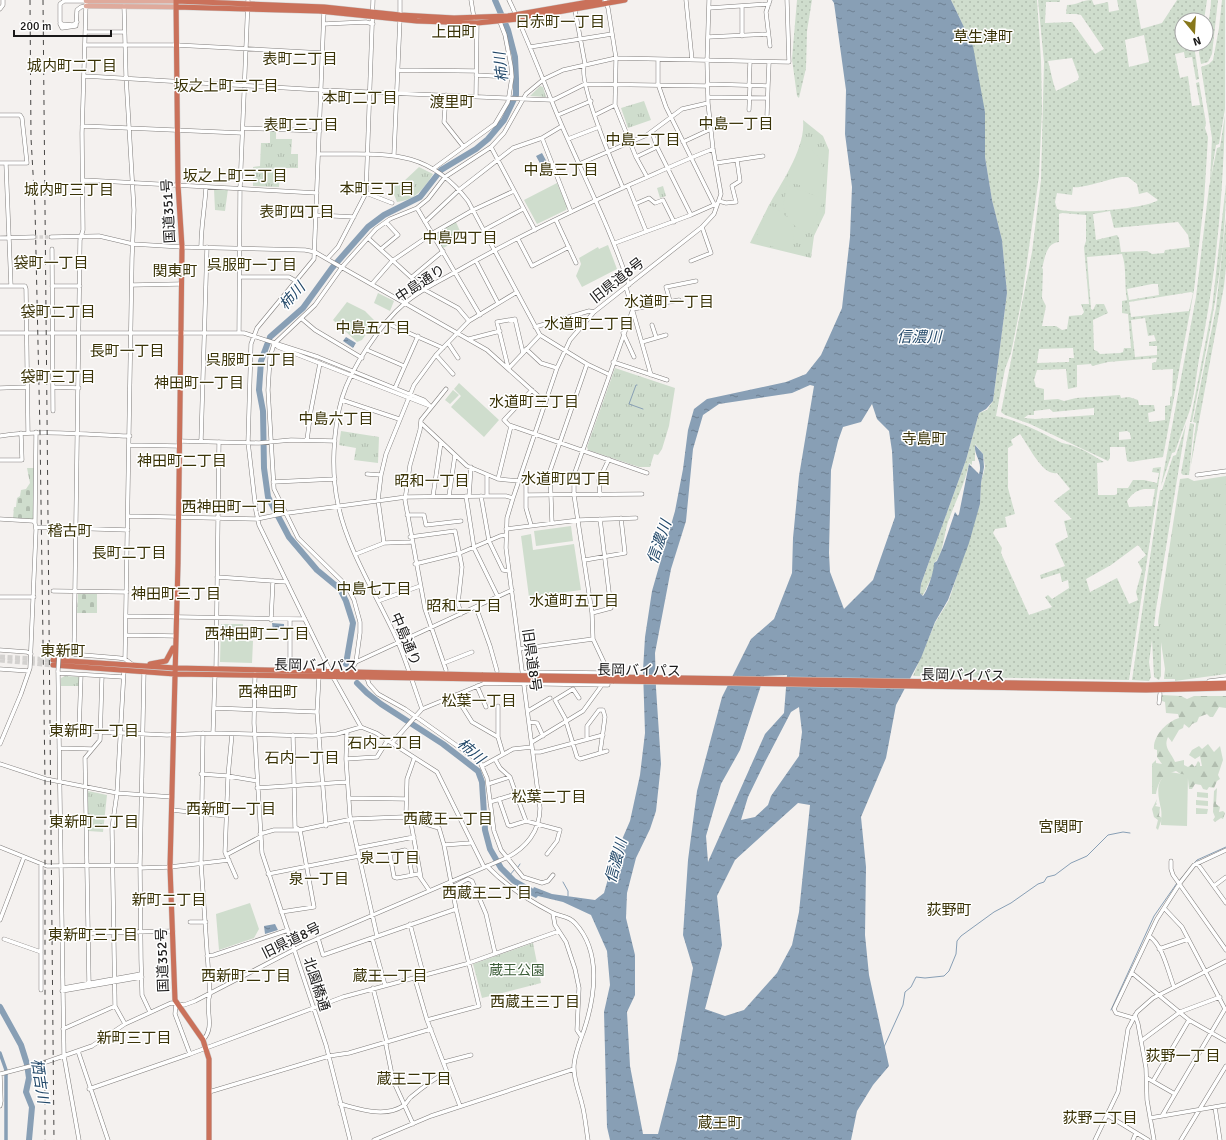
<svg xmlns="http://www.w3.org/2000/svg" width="1226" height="1140" viewBox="0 0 1226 1140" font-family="Signika,'Noto Sans JP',sans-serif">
<defs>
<pattern id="grass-dots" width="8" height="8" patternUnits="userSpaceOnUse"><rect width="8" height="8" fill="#cfddcd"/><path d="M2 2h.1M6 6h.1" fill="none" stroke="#b1bdaf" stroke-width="1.8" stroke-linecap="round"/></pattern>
<pattern id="forest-firs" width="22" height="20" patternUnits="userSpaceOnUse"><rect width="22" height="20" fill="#cfddcd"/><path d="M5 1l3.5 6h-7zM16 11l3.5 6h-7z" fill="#b1bdaf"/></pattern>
<pattern id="cemetery-stones" width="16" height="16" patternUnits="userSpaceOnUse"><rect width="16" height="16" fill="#cfddcd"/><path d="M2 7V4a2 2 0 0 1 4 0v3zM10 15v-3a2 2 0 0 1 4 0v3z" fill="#b1bdaf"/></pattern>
<pattern id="park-tufts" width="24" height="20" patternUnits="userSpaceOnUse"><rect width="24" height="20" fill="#cfddcd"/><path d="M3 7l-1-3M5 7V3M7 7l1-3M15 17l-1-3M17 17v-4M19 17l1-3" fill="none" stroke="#b1bdaf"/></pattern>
<pattern id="water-ripples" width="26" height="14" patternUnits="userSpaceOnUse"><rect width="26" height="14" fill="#889fb5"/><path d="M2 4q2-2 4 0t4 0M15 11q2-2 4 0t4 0" fill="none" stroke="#6e8192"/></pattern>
</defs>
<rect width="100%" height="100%" fill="#f4f1ef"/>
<path fill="url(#grass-dots)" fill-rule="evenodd" d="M797,0H812L807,31L806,68L799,98L797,96L792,59Z
M951,0H1037L1041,60L1042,109L1039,176L1022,298L1011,353L1005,369L996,416C1020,421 1040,432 1062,443C1065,444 1068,444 1071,445C1083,449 1094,456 1104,462L1097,463L1098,495H1115L1117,494V488H1128L1133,480H1144L1157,483L1159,473L1152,472L1153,468L1161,467L1129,680L913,676L935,623L949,600L980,504L981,483L985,467L983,454L975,444V461H972V465L969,463C965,484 955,502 948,522C944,533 943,557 934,563C934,565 934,568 934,570C934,572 924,594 923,595L920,594L921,584L966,460L979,413L987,410L993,401L1007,293L1002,240L992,200L985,157V112L962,23ZM1020,434C1028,444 1042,476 1057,473L1070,489L1054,501L1072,519L1064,521L1068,537L1055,544L1065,566L1040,575L1041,579L1060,573L1062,582L1068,580L1069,588L1052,599L1048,595L1045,597L1052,607L1029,615L1001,553L1002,548L993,533L995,529L1007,527L1005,517L1015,514L1008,488V448L1013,445L1011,440ZM1144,489H1155L1152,506L1129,507L1127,501C1132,494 1135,491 1144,489ZM1138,545L1146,555L1138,562L1142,570L1136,592L1138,600L1129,604L1117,578L1090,592L1086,579L1111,565Z
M1038,0H1060V2H1046L1045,23L1072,22L1095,54L1104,49L1081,15L1076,14H1066L1067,5C1078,5 1081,0 1092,0L1094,5L1108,2L1109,12L1119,10L1117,0H1136L1141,29L1162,23L1177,0H1207L1204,20H1182V44H1196L1195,52L1199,79L1196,80L1192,57L1185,58L1184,52L1175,54L1180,78L1188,76L1192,106L1200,105L1196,83L1199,82L1206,123L1205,128L1208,137L1204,201L1194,290L1163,457L1130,462L1127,461L1125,447H1110V458L1108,461L1030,424L1005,415L1001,412L1032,252L1041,180L1044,62ZM1144,35L1149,62L1129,67L1125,40ZM1072,58L1079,77L1078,80L1056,91C1052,81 1051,71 1048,61ZM1122,177H1128L1137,184L1139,194L1147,192L1158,200C1147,209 1070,215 1057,209L1055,202L1057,193L1072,195L1073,187C1083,189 1111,178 1122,177ZM1110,211L1114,228L1178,222L1188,235L1190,247L1165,250L1164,253L1152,254L1147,251L1121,252L1119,238L1117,235L1096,240L1093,214ZM1062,213L1086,215V241L1084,247L1089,304H1081L1084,312L1082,315L1069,316L1067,329L1062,330L1056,326H1042L1046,306L1042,298L1043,269L1042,268C1045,258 1046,243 1059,242V214ZM1122,254C1127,268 1124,285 1127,300L1122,301V313L1128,314L1131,348H1124L1123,352L1120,353L1100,354L1097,351L1094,350L1093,320L1108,313L1104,304H1096L1093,310L1091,309L1087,257ZM1152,284H1158L1159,295L1129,300L1127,289ZM1191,292L1193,293L1189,311L1131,317L1129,302ZM1145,318L1148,336L1154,335L1156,341L1149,342V346H1157V355L1135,357L1131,320ZM1073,348L1074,358H1069V362L1037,363L1039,349ZM1157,358L1156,362L1152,363V370L1173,369L1172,396L1170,397V405L1165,406V420L1149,422L1148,413L1155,411L1154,405H1139L1138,400L1129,397L1121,398L1120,395L1076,398L1064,401L1058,399L1044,400V389L1036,387L1034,380L1037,370L1066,369L1068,389L1077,387V365L1091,364L1092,366L1108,362ZM1094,408V415L1035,419L1024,418L1028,415H1034V411L1050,409L1053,412ZM1127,431L1130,433L1131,439L1119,440V432Z
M1211,0H1218L1212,54L1208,62L1201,64L1199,53L1200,44H1206C1206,28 1211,15 1211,0Z
M1222,0H1225V109L1219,144L1216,145L1210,183L1212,138L1201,67L1209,64L1213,60L1219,28Z
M1225,115C1223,197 1216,278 1199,359C1196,376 1194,402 1187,418C1183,429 1179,440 1175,452L1172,453L1161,486L1196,297L1209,187L1217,148L1220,147Z
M1226,184C1226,265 1207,343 1192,422H1190L1212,308Z
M1226,218V267L1224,286L1190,470L1196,423L1193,422L1216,308Z
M1190,423L1194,424L1189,475H1183L1181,473Z
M1186,424L1156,609L1154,626H1161V676L1159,680L1154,677L1152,640L1149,662L1151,677L1149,681L1132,680L1160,490H1162L1173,456L1176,455Z"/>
<path fill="url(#forest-firs)" d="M1162,695L1181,696L1187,699L1194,696H1226V708L1219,707L1213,717H1210L1207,714L1199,717L1197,722L1192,724L1189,728L1184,724L1183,728L1179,730L1172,742L1168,737C1163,748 1171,752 1175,762L1184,760V765L1188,767L1192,764L1195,767L1198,761L1200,763V766H1202L1200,756L1195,759L1189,755L1192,750L1199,746L1202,749L1208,744L1214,752L1220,746L1223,760L1218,775L1220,779L1217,781L1214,788L1209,787L1207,790L1203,789L1201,785L1195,784L1192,789H1189L1188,779L1176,771C1163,775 1159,779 1156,794H1152V764L1156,760V763L1162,764L1157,757V750L1154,749C1153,735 1168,721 1179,718L1178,714L1166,713L1165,702L1162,701Z
M1217,788L1216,804L1220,807L1219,812L1223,811L1225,813L1223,819L1221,818L1215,822L1213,820L1215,817L1213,812L1214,791Z
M1157,799L1156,803L1157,804L1155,806L1160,807L1159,816L1162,818L1158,830L1156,828L1158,820L1154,817L1152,809Z"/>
<path fill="url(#cemetery-stones)" d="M27,468H36L34,520L13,519L14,507H16L17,498L20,496L21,490L26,489L30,483Z
M78,594H97V613H77Z"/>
<path fill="url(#park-tufts)" d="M540,86L543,87L546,97L530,96Z
M644,101L651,120L628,128L621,108Z
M803,120L823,136L829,150L825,213L814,236L811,258L750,243C756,231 762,219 768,207C781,183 806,148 803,120Z
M270,130L276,131V139H292L291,154H298V168H280L279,187L253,186V167L260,166L261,143H270Z
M419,167L433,174C424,189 415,200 397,202L391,187L395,182H403Z
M663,186L666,196L660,198L657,188Z
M214,189H228L225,211L215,210Z
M456,222L463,238L443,248L435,233Z
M615,368L675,388L669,426L662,449L658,455L654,454L650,467H639L588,450L587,447Z
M341,431L379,437L378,463L354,460L356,448L339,445Z
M1226,476V674L1175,681V679H1164L1165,669L1158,622L1180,479L1188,478L1194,481Z
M65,676L80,677L79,686H61V678Z
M88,791L107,795L103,832L88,831Z
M533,943L541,983L482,998L473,964Z"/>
<path fill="#cfddcd" d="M801,146C824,151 827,175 821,193L788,181L787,178Z
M557,183L567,207L566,210L537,224L524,200Z
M787,185L819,197L822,204L808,233L800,230L789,221L794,235L791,252L757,242L756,239L769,205L776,208L788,218L783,206Z
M608,245L617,269L582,287L576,276L581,264L579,258L598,247L599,249Z
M378,293L394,301L390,311L374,303Z
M347,302L365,311L375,321L362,340L357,342L333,320Z
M459,383L499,420L484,437L451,407L461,396L454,389Z
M453,390L459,395L450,404L445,400Z
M571,526L573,541L536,546L534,531Z
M531,534L533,550L574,544L581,590L529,597L521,536Z
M221,624H243V640L253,641L252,663L220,662Z
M1170,772L1188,775L1187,826L1161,825C1161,820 1162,814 1161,809C1158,795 1154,780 1170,772Z
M1197,792L1208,793V798L1197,797Z
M1196,800L1208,801V806L1196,805Z
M1196,808L1208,809L1207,814H1196Z
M250,903L259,929L254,938L219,950L216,914Z"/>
<path fill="url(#water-ripples)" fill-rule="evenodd" d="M832,0H951L973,46L985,112V157L992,200L1002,240L1007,293L993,401L986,409L979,413L966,460L921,584L920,593L923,596C928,590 934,571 934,563L937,561L943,547L955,512L958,516L959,514L969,464L979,474C983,461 974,457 975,445L983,454L984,467L981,483L980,504L969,543L948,600L935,622L921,658L896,705L886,758L861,817L866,867L865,935L869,975L889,1066L873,1085L857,1111L851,1140H610L607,1127L604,1012L610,985L607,951L591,915L563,902L538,896L536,898L530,895L534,887L552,894L595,900L604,893L614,858L630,821L640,775L645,733L643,670L645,637L652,591L675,511L683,469L688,430L694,409L707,399L786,382L806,374L821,355L842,308L850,237L852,187L845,134L846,90L834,3ZM810,385L814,386L799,476L793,538L792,573L774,619L751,639L722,697L697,791L688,860L683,935L693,968L677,1060L658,1134H643L630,1066L627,1012L635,995V955L626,918L627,893L636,858L650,829L656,811L661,764L656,688L655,653L671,569L686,521L693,449L703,415L719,404L792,393ZM872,404L877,419L889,431L892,451L895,517L873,580L844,609L830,572L829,553L831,470L838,441L843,427L861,422ZM787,675L784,713L765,734L708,862L706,836L721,784L740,750L764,676ZM799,707L802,732L799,756L771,796L768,805L755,817L741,820L748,797L766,760L791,712ZM798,803L810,805L799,912L792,945L777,973L744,1010L725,1016L705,1009L722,945L717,896L735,860Z
M542,153L548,164L542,167L536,156Z
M346,337L356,343L353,348L343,341Z
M272,623L284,624V630L273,631Z
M275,924L278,930L265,934L264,926Z"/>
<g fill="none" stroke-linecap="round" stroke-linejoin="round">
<path stroke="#889fb5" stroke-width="1" d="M637,385H636L629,404L643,409
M518,867L520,864
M509,876L515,869
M1179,881L1197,860L1226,847
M563,882L568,891V896
M1111,1010L1154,916L1177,883
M884,1047L903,1005L905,992L911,987L916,977L925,978L944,976L949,971L956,954L957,941L961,936L994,912L1011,903L1038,884L1044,882L1047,877L1055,875L1071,863L1087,856L1108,835L1123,832L1130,833"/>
<path stroke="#889fb5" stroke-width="3.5" d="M0,1053L6,1070V1140"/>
<path stroke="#889fb5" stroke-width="6" d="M346,664L353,623L346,601L340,589L317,570L289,537L268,497L264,468L263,411L259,390L261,361L270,337L303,308L332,268L368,227L384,215L420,197L441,170L476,149L488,139L504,120L516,95V79L515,57L508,30L495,0
M357,683L367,693L381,704L443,744L478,771L482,782L485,830L490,849L501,868L514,881L530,890
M0,1007L21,1045L27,1064L29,1078L26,1092L32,1107L29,1140"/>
<path stroke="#d3d1cf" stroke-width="3.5" stroke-dasharray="3.5 2" stroke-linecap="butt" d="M34,237H51"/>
<path stroke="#d3d1cf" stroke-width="5" stroke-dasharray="5 2.5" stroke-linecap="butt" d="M0,657L53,660
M0,660L53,665"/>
<defs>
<path id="minor" d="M471,0L474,18
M509,0C529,41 544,84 562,126C585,179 611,230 629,285
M605,0L608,8L616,58L615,105L636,157L647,177
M686,0L692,60
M124,6L126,76L134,210L132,258L125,659
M742,6V36
M709,8L769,4
M0,9L3,5V0
M575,10L585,64C576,79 615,169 623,188
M324,11L314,259L257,328L251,344L248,442L256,511L259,525L333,677L361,727
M400,15V0
M77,22L73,25L62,24L60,22V4L64,1H86
M60,24L62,28L76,26L77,10L81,7L86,6
M324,24L366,22L373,24
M86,32H124
M708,37L768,34
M86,45H176L323,53
M770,46L766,12L770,0
M530,47L612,34
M658,59V84L666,107L714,204
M398,70L476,71
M476,75L512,77
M85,76L321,90L551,100L555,99L585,84L707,86
M707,84L768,86L769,63
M749,86L750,62
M446,95L444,122L463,146
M476,95L477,23
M708,97L766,98
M749,110L750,86
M0,115H20L22,118L27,163H0
M558,115L591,101
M595,115L615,105
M767,115L768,86
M82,126L242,133
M243,128L320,131
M652,132L657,147L691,215
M542,138L571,212
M568,139L599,127
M683,142L711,129
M491,147L535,230
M319,154C381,155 425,145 468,201L540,335L587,364L608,374
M394,154L400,19
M636,157L657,147
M716,163L763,156
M6,164L11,286
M579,164L647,135L682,109L708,103
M433,169L495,124L508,102L512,77L511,66L505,35L500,22
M83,180L317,193
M628,186L646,231
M366,193L392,203
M719,201L726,203L736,202L732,186L740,181L737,160
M635,204L649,198L655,203L663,200L674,222
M417,208L480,315
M316,215L354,217
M556,220L576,263
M425,222L459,190L513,148L542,138L562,126
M484,230L523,209
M51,237L99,236L133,244L182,247L305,250L315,252L327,259L338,247L366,193L373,0
M0,238L34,237
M368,238L425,290L458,308L469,321
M518,239L532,266L569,247
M615,243L691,215L716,204
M201,247C201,226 205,207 206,187
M52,249L53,411
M381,249L398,235L386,222
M327,259L487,350L545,402
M476,261L498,303
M691,261L711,253L702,227
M240,277H289L296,281
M412,277L443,251
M372,284L392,261L433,233L473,210L514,191
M132,285L180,284
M0,286H25L26,289L28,432
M52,286H80
M626,287L651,375
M670,301L666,287L696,281
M633,309L679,300
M302,319L315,330L362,358
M386,323L443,348
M652,325L656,337
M535,327L589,311L594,312
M0,333H244L318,357L424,400L431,407
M239,333L240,189L248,0
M623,333L634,357
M469,339L500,331
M642,342L666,335
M448,343L458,358
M275,344L278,347L430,406
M526,349L541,363L557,368
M367,350L404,366
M436,355L453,374
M613,362L667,380
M508,367L497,322L515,319L523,353
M509,368L540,335
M53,387L79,388
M0,388L27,387
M395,388L418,336
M532,390L504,420L509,425L647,473
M342,400L399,419
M421,423L467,466L498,479L519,481
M0,436C42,429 87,435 130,436
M307,440L311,410L320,363
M179,441L259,443L291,440L335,441
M201,441L207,247
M130,445L178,446
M0,460H22L21,433
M367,474L381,475
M521,474L526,480V508L531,525
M487,475V496
M1197,475L1226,471
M498,479L511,426
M273,482L335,479
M526,495L642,494
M600,495L599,480L609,459
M433,496L441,442
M449,496L455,455
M466,496L474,548L498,597
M469,496L471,467
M481,496L489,541L503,570L509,571
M407,515H424L426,525L461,521
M128,516L257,519L281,514L406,497L487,496H506L513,498
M0,519L33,521L35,523L36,530L30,668L21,694L0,744
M35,523L36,432
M552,523L550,471L587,364
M36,527L128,530
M506,529L579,520L636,518
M410,537L455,531L462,567L458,603L461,614
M384,543L378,500L381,475L386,454L414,385L436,355L469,321L517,292
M356,554L384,543L411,542
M585,560L625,553L621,518
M415,564L460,553L500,536L506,535
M217,577L287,582
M53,591L127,592
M0,597H34
M378,601L420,586
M476,607L490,646L497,671
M592,613L611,608L600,519
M126,616L305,619
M271,620L273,581
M290,620V670
M126,635L176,636
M519,649L593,639
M0,650L27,652L31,654
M74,654L80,240L83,230L82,133L86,4
M59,655V653L119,658L125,659L133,665
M356,662L512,590
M444,663L472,652
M0,669L29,671
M216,669L219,442
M124,670L117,793L112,828L115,1006L125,1024
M446,670L425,609L405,500L410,465L420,430L421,420L446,389
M58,671L64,1056L79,1140
M144,671L140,865L141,959L142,995L150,1012
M351,671L356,662L360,633V622L354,600L347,586L298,538L274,489L268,390L270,357L274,344L315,305L342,267L376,229L390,219L417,208L428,199L445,177L491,147L504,133L526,94L544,79L563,70L616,58L789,62L787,0
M523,672L604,673L608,671
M58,673L123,677
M255,674L254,723L262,853L326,1045L350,1140
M319,676L317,712L326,826
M367,678L369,684L378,694L405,709L480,762L487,778L494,831L501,850L523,877L542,883L548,881L553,875
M1209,681L1226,679
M477,686L486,707
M455,695L472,722L498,737L503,754
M579,698L573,689L555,700L565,718L577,757L580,759L607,751
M1159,703L1160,694
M498,706V737
M214,708L317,712
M422,709C414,687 407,663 398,642C379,599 347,550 338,504C331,473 333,429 342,398C351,368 381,323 405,303C422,288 446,278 466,266C519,236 574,210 629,185C657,173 684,160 713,149
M528,711L550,698
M529,722L537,723L543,736
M58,730L167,735L213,733L312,736L337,734L361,727L376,733L437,772L484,867
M79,730L81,675
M347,732L346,759L350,816L377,936
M203,733L201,863L210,994C204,1010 216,1026 203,1040
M213,733L215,675
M232,734L228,776L225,852L236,877
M587,738V726L599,710H603L605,717L600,753
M532,742L583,711L602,685
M392,743L422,709L485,683L608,685V671L593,639L592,613L574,495V475L633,309
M59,748L92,749
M533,752H540L603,735
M346,759L377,757L387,741
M414,759L407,779L406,814L411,823L421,878
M495,759L500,768L510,777L516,794
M0,764L46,779L117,793L172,797
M482,766L513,749L532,747
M201,774L228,776L257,781
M488,784L510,777
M257,788L347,782
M349,798L406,799
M499,799L508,825L510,826L526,821L560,830L557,841L547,854
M490,802L516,794L526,821
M172,810L226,816
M260,834L274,830H300L352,819L403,817L439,828L444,845L456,909L479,1006L427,1020
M444,845L470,843
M0,847L47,866L140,865
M357,848L414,837
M226,855L260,837
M1171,861V869L1173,875L1226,950
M1197,863L1226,903
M41,864V990
M487,866C505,885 528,900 551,912C559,917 568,915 575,923C602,952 595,997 584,1030C580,1041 575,1053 574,1065C573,1079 579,1091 582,1104C585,1115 586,1128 588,1140
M140,868L170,867L229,860
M268,874L359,856
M412,875L408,852L405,850L392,853L390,855L394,877L397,878L418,874L429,890
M1214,886L1226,877
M452,887L468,879L472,881L486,914L495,953
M281,912L314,907L300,830L295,827L293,735
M553,914L555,925L566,942L575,969L579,988L577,1030L581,1036
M0,920L24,857
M190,922H206
M410,924L424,977
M62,934L173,931
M1149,936C1163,945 1168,972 1174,987
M318,938L323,955L456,909
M372,938L385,985
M4,939L41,952
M1159,949L1188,939
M207,956L214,955L288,930
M1132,973L1189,1020L1226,1041
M415,979L427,1020L460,1106
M89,983L85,758L100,740L102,676
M63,988L141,974
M373,988L387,1042L386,1045L393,1080L413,1124
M62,991L142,977
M176,1003L175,1014L190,1054
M1135,1015L1138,1024L1146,1068L1147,1100L1154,1140
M1133,1018L1116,1013L1114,1009L1157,919L1180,883L1194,865L1226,850
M63,1029L115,1006
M1141,1041L1180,1012L1220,997
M78,1051L108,1140
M444,1062L471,1055
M0,1074L46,1062L92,1046L125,1024L171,1003L184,1005L195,1001L303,945L506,858C526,848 540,831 540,808L506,548L507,518L513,498L557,368L570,340L594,312L702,227L714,214L721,194L713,149L708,103L707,61L709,0
M1147,1078L1175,1094
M1153,1081L1189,1020
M89,1089L190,1054L343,997L466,964L559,931
M209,1092L329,1056L349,1053L431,1029
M340,1104C360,1109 384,1118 403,1106C407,1104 408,1099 411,1097C423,1087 433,1079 447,1072
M0,1106L1,1101L0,1074
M1215,1107L1220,1140
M1107,1115L1148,1140
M1162,1116L1225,1009L1182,927L1164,908
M1150,1118L1226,1105
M374,1140L431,1116L574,1069
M1095,1140L1118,1092L1128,1029L1137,1012L1153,998L1226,961
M1133,1140L1136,1133
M1181,1140L1226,1066"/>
<path id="major" d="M86,1H176
M86,6L176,7"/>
<path id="highway" d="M176,0L178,185L182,247L178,563L170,867L175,1000L203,1040L209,1059V1140
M176,1L324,7L400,15L454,18L508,16L600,0
M176,7L319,11L417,21L477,23L518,19L625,0
M53,660L175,668L483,675
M150,664L166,661L173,648
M53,665L175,674L483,679
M613,677L1146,685L1226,683
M613,681L1146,690L1226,688"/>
</defs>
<use href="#minor" stroke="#817e7c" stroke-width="4.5"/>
<use href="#major" stroke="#cdcccc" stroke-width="5.5"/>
<use href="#highway" stroke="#cdcccc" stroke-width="6"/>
<use href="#minor" stroke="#fff" stroke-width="3.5"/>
<use href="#major" stroke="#dfaa9c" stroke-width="4.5"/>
<use href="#highway" stroke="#ca715a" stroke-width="5"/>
<path stroke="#474645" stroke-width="1" stroke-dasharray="5 5" stroke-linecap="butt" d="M30,0L31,138L35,208L40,433L45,779V1140
M43,0L54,1140"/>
<defs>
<path id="minor-bridge" d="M58,671L59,655"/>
<path id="highway-bridge" d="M483,675L613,677
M483,679L613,681"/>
</defs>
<use href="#minor-bridge" stroke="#817e7c" stroke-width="4.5" stroke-linecap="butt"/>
<use href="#highway-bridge" stroke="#cdcccc" stroke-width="6" stroke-linecap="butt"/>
<use href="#minor-bridge" stroke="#fff" stroke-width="3.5"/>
<use href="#highway-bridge" stroke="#ca715a" stroke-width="5"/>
</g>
<g text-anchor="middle" stroke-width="3" stroke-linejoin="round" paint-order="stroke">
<g font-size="14" fill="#1a1919" stroke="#fff">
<text transform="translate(168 211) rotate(-93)" y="5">国道351号</text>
<text transform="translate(617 280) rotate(-38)" y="5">旧県道8号</text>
<text transform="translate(420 283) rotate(-33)" y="5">中島通り</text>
<text transform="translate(406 639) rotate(67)" y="5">中島通り</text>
<text transform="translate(532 660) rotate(82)" y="5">旧県道8号</text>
<text transform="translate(316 665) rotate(1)" y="5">長岡バイパス</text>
<text transform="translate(639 670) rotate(1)" y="5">長岡バイパス</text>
<text transform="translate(963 675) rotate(1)" y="5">長岡バイパス</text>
<text transform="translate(291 940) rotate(-26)" y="5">旧県道8号</text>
<text transform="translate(162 960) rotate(-92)" y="5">国道352号</text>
<text transform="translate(317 984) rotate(72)" y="5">北園橋通</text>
</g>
<g font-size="14" fill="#3c5d38" stroke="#fff">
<text x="517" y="975">蔵王公園</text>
</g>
<g font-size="15" fill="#3a3307" stroke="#fff">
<text x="560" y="27">日赤町一丁目</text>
<text x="454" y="37">上田町</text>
<text x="983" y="42">草生津町</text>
<text x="300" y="64">表町二丁目</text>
<text x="72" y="71">城内町二丁目</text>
<text x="226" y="91">坂之上町二丁目</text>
<text x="360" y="103">本町二丁目</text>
<text x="452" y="107">渡里町</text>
<text x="736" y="129">中島一丁目</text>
<text x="301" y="130">表町三丁目</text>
<text x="643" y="145">中島二丁目</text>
<text x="561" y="175">中島三丁目</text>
<text x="235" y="181">坂之上町三丁目</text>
<text x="377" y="194">本町三丁目</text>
<text x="69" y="195">城内町三丁目</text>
<text x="297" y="217">表町四丁目</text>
<text x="460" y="243">中島四丁目</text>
<text x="51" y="268">袋町一丁目</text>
<text x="252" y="270">呉服町一丁目</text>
<text x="175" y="276">関東町</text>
<text x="669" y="307">水道町一丁目</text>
<text x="58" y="317">袋町二丁目</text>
<text x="589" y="329">水道町二丁目</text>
<text x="373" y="333">中島五丁目</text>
<text x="127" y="356">長町一丁目</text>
<text x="251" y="365">呉服町二丁目</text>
<text x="58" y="382">袋町三丁目</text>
<text x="199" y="388">神田町一丁目</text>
<text x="534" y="407">水道町三丁目</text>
<text x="336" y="424">中島六丁目</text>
<text x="924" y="444">寺島町</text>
<text x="182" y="466">神田町二丁目</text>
<text x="566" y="484">水道町四丁目</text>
<text x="432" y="486">昭和一丁目</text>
<text x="234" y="512">西神田町一丁目</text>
<text x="70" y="536">稽古町</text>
<text x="129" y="558">長町二丁目</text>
<text x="374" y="594">中島七丁目</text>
<text x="176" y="599">神田町三丁目</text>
<text x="574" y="606">水道町五丁目</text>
<text x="464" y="611">昭和二丁目</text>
<text x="257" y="639">西神田町二丁目</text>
<text x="63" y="656">東新町</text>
<text x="268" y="697">西神田町</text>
<text x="479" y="706">松葉一丁目</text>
<text x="94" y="736">東新町一丁目</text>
<text x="385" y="748">石内二丁目</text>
<text x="302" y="763">石内一丁目</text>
<text x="549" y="802">松葉二丁目</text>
<text x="231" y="814">西新町一丁目</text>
<text x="448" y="824">西蔵王一丁目</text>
<text x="94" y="827">東新町二丁目</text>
<text x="1061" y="832">宮関町</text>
<text x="390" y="863">泉二丁目</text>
<text x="319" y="884">泉一丁目</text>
<text x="487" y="898">西蔵王二丁目</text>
<text x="169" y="905">新町二丁目</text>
<text x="949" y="915">荻野町</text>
<text x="93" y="940">東新町三丁目</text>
<text x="246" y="981">西新町二丁目</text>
<text x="390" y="981">蔵王一丁目</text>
<text x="535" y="1007">西蔵王三丁目</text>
<text x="134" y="1043">新町三丁目</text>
<text x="1183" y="1061">荻野一丁目</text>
<text x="414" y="1084">蔵王二丁目</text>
<text x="1100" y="1123">荻野二丁目</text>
<text x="720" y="1128">蔵王町</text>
</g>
<g font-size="15" font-style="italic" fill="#224869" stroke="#fff">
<text transform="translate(501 67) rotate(-96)" y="5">柿川</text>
<text transform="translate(292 296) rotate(-48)" y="5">柿川</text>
<text x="919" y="342">信濃川</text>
<text transform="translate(659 542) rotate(-71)" y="5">信濃川</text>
<text transform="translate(471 751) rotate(41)" y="5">柿川</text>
<text transform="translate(616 861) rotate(-75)" y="5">信濃川</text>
<text transform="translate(40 1081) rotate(81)" y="5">栖吉川</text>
</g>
</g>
<g transform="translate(1194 32) rotate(162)"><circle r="19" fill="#ffffff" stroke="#a3a3a3"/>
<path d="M0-3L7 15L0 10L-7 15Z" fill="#87771b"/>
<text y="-6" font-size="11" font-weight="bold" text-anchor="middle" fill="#1a1919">N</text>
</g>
<path d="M14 30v6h97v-6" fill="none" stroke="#1a1919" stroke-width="2"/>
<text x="20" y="30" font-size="12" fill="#1a1919" stroke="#ffffff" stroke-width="3" paint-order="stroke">200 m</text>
</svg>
